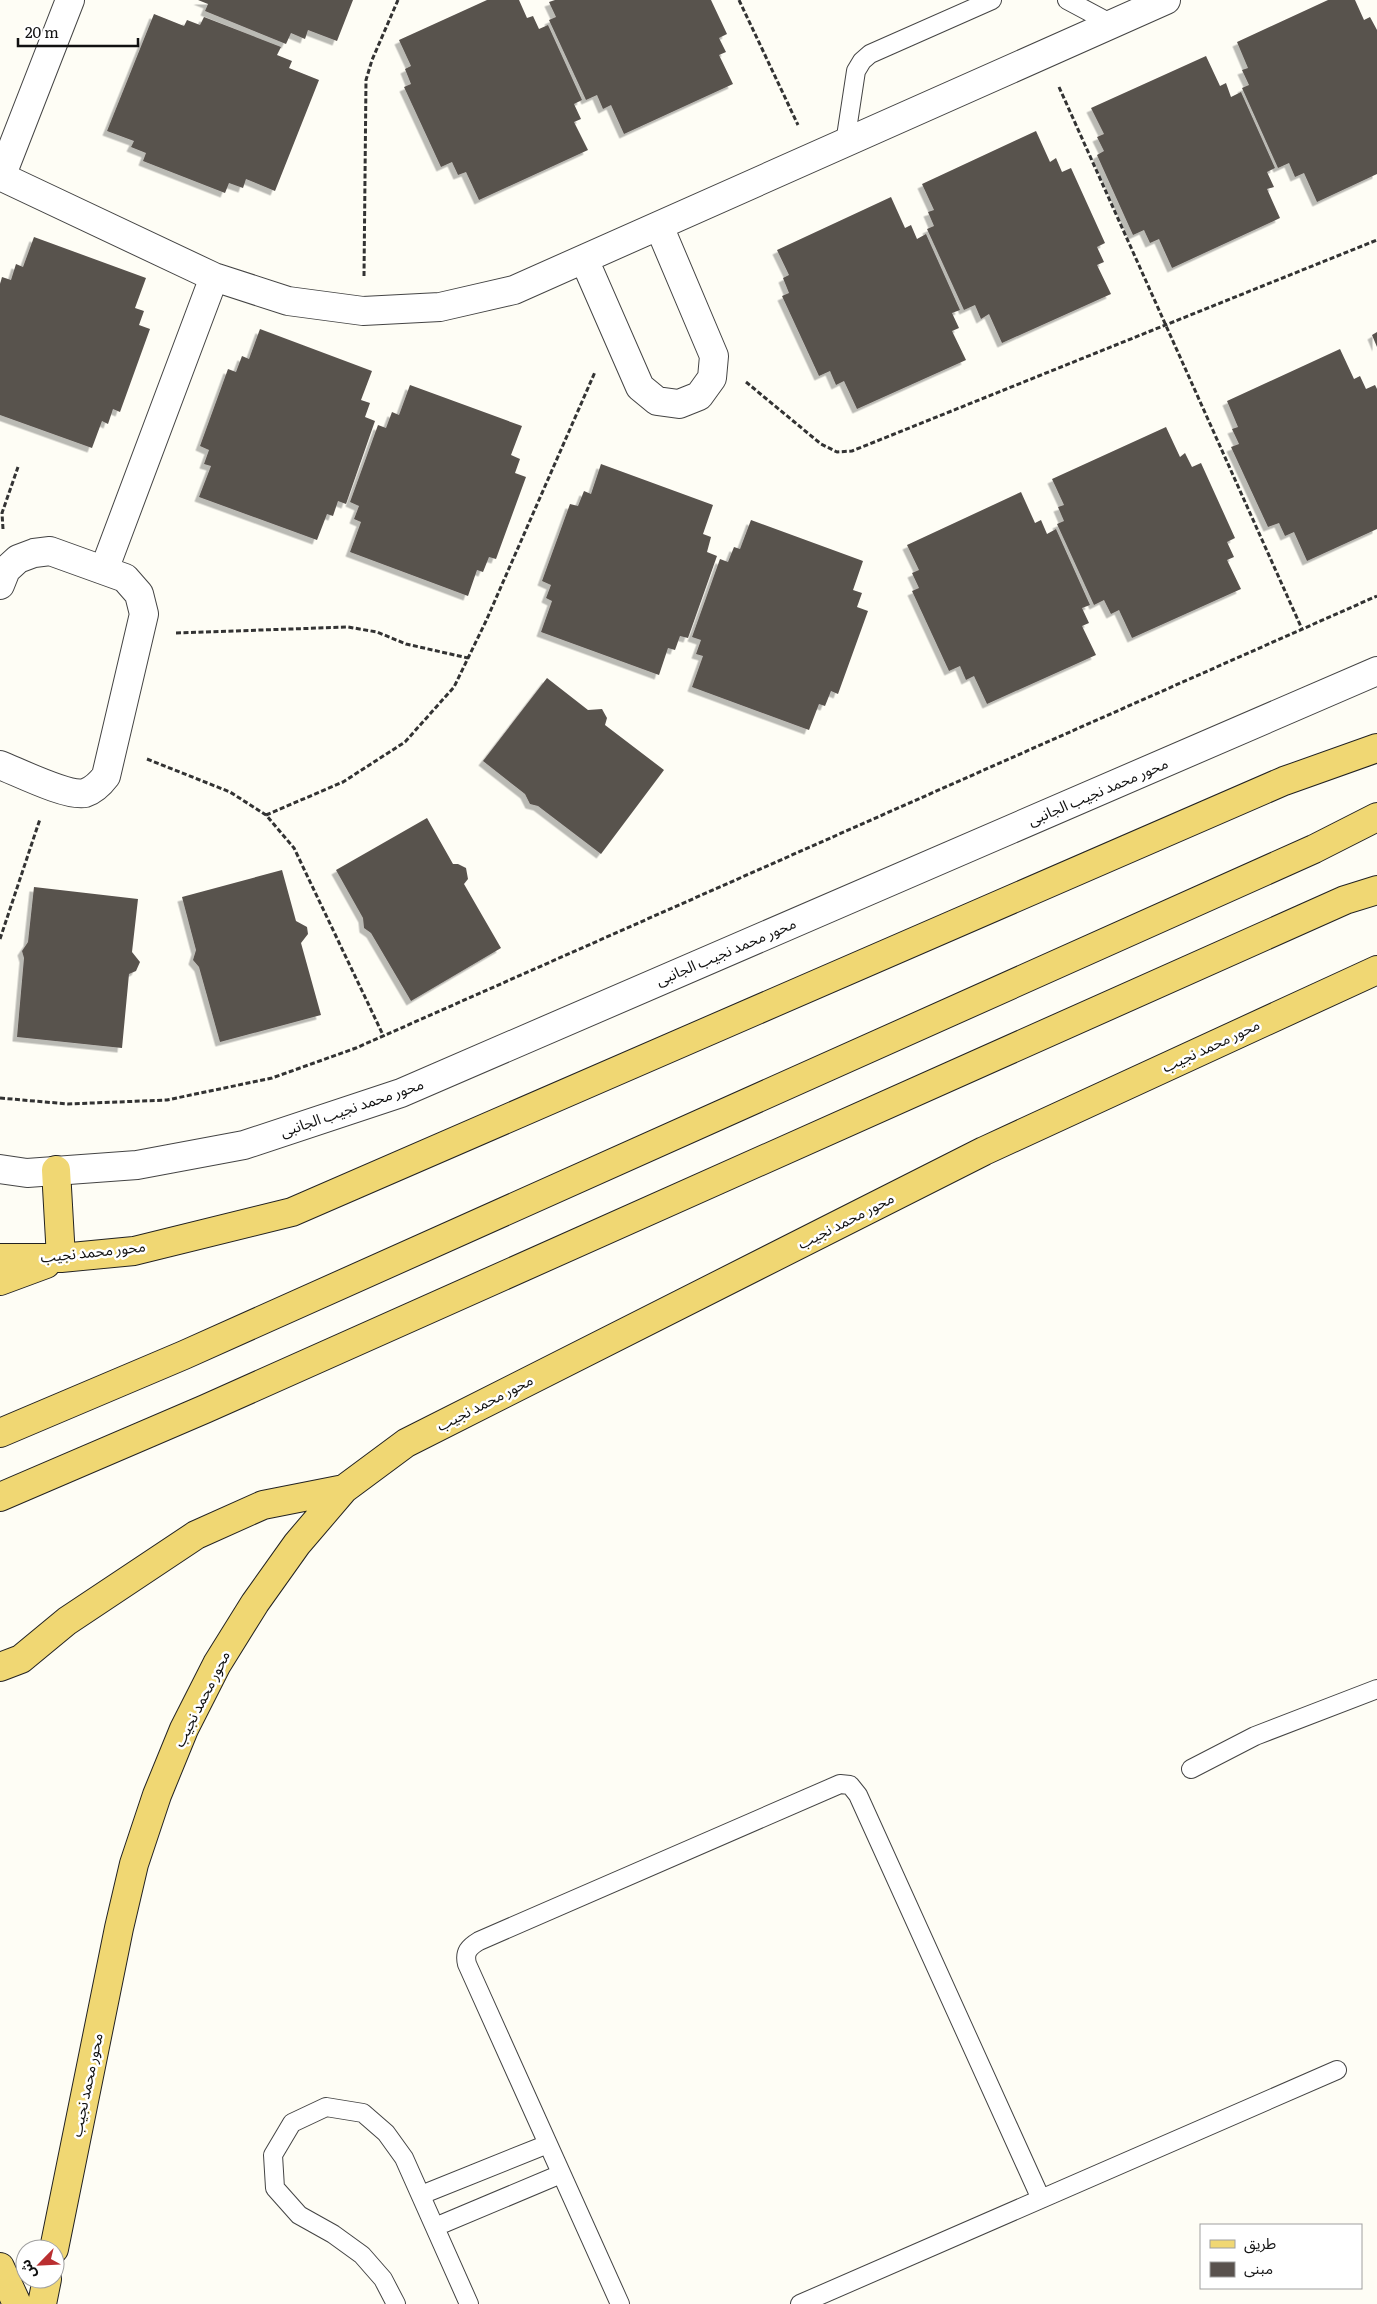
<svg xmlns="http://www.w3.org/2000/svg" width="1377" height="2304" viewBox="0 0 1377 2304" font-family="Literata,'Noto Sans Arabic',serif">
<defs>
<filter id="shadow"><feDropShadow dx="-4.5" dy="4.5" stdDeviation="0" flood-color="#0004"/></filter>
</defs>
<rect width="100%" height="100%" fill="#fefdf5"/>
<path fill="#59524e" filter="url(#shadow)" d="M198,0H353L337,41L308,30L305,39L291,33L286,44L205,11L208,4Z
M487,0H519L527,18L533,16L539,29L548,25L582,100L574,104L581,119L574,122L588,150L479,200L466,172L458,175L452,162L441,167L404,87L411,84L405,69L411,66L399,40Z
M555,0H711L727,34L719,38L726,52L719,55L733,84L624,134L611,105L603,109L597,95L586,100L549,20L556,17L549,2Z
M1328,0H1355L1364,20L1370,17L1377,30V174L1317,202L1304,173L1295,177L1289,163L1278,168L1242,88L1249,85L1242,70L1248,68L1237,42Z
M154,14L184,26L187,20L200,25L204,17L281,47L277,55L292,61L289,68L319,80L275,191L246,179L243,188L229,183L225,193L143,161L146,153L131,147L134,141L107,131Z
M1206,56L1220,86L1226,83L1231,97L1241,92L1275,168L1267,172L1274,187L1267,189L1280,218L1172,268L1159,239L1150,243L1144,230L1133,235L1097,155L1104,151L1097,137L1104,134L1091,108Z
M1036,131L1050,162L1056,158L1062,172L1071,168L1105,243L1097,247L1104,262L1097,265L1111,294L1002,343L989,314L981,319L975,305L964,310L927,229L934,226L928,212L934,210L922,184Z
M891,197L905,228L911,225L917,239L926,234L960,310L952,313L959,328L952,331L966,360L857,409L844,381L836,385L830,371L819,376L782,296L789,293L783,278L789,275L777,250Z
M34,237L146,278L135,308L144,311L139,325L150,329L120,412L113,409L108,424L102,421L92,448L0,415V284L2,277L11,280L16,264L23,267Z
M260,329L372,371L361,400L370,403L365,417L375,421L346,504L338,501L333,516L327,514L317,540L199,497L211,466L204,464L209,450L200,446L228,369L236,372L242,356L249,359Z
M1377,332V347L1372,335Z
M1340,349L1354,379L1360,376L1366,389L1375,385L1377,389V529L1307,561L1294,532L1285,536L1279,523L1268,527L1231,447L1239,444L1232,429L1238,427L1227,401Z
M410,385L522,426L511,455L520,459L515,473L526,477L496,559L489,557L483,572L477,570L468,596L350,552L361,522L354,519L359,506L350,502L378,425L386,428L392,412L399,415Z
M1166,427L1180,457L1185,453L1192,467L1201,463L1235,538L1227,542L1234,557L1227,560L1241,589L1132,638L1119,610L1111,614L1104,600L1094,605L1057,524L1064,521L1058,507L1064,505L1052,479Z
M601,464L713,505L703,534L711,537L707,552L717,556L688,638L680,636L675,650L668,648L659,675L541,632L552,601L546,598L551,585L542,581L570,504L578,506L584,491L591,494Z
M1021,492L1035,523L1041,520L1047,534L1056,529L1090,605L1082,608L1089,623L1082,626L1096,655L987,704L974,676L966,680L960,666L949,671L912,591L919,588L912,573L919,570L907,545Z
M751,520L863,561L853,590L862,593L857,607L868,611L838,694L831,691L825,706L819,704L809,730L692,687L703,656L696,654L701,640L692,637L720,559L728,562L734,547L740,549Z
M547,678L588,710L602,709L607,718L605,725L664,770L601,854L538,806L530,804L525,794L483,761Z
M427,818L453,864H458L466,868L468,879L464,884L501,948L411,1001L371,933L364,928L363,918L336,870Z
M282,870L296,921L307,927L308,934L301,943L321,1015L220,1042L199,967L193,960L196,950L182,897Z
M34,887L138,899L132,952L140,962L136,971L129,974L122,1048L17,1037L24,958L22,951L28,942Z"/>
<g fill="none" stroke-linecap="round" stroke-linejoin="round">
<defs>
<path id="service" d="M1067,0L1112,24
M845,143L856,71L862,61L870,54L992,0
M1191,1769L1255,1736L1377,1689
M421,2195L548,2144
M435,2227L561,2174
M396,2304L383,2279L362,2255L333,2234L299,2215L275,2188L273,2155L292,2123L326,2107L363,2113L386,2133L404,2158L469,2304
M620,2304L467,1964C464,1952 469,1947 479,1941L840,1784L850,1785L858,1795L1041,2199
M800,2304L1337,2070"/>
<path id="minor" d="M0,176L214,277L288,301L363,311L440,307L514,290L1166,0
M1,177L70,0
M584,259L640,387L657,401L679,404L699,396L712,378L714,356L659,226
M104,570L214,277
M0,585L6,570L18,559L34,553L50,551L125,578L139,594L144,614L106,776C100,784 94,790 85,793C68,797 18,772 0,765"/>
<path id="tertiary" d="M0,1169L27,1173L137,1165L244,1145L401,1093L1377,671"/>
<path id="primary" d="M56,1170L61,1258
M0,1258H61L134,1251L292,1212L1284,781L1377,748
M0,1281L46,1264
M0,1433L184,1355L1314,849L1377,817
M0,1497L205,1409L1345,900L1377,890
M0,1667L21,1659L67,1621L196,1535L263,1505L344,1489
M54,2249L119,1928L134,1864L157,1795L184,1729L217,1664L255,1603L297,1544L344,1489L406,1443L984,1151L1377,970
M0,2267L17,2304
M42,2304L47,2279"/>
</defs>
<use href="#service" stroke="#444" stroke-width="20"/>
<use href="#minor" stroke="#444" stroke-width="30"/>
<use href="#tertiary" stroke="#444" stroke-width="30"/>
<use href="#primary" stroke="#222" stroke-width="30"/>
<path stroke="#333" stroke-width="3" stroke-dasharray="5 2.5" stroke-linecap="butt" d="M739,0L798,125
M1059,87L1302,629
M364,276L366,80L372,60L398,0
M746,382L821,444L837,452L852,451L1377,240
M3,529L2,513L18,467
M176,633L348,627L377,632L406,644L468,658
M147,759L230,792L266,815L294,848L384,1037
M266,815L343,782L405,742L454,687L486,621L595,372
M0,939L40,819
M0,1098L68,1104L167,1100L272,1078L356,1048L1377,596"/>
<use href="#service" stroke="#fff" stroke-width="18"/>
<use href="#minor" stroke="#fff" stroke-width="28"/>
<use href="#tertiary" stroke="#fff" stroke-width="28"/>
<use href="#primary" stroke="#f0d773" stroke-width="28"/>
</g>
<g text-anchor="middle" stroke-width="5" stroke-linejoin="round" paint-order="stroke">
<g font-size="15" fill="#111" stroke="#fff">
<text transform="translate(1098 792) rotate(-23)" y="5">محور محمد نجيب الجانبى</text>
<text transform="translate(726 952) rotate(-23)" y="5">محور محمد نجيب الجانبى</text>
<text transform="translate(1211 1046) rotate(-25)" y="5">محور محمد نجيب</text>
<text transform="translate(352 1108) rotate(-19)" y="5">محور محمد نجيب الجانبى</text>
<text transform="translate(846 1221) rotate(-27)" y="5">محور محمد نجيب</text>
<text transform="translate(93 1252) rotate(-6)" y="5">محور محمد نجيب</text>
<text transform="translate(485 1403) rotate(-27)" y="5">محور محمد نجيب</text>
<text transform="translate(202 1699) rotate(-63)" y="5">محور محمد نجيب</text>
<text transform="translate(87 2085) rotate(-78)" y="5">محور محمد نجيب</text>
</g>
</g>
<rect x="1200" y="2224" width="162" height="65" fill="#ffffff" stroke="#a0a0a0"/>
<rect x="1210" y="2240" width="25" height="8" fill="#f0d773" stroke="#a0a0a0"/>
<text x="1244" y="2249" font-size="15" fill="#111111">طريق</text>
<rect x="1210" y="2262" width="25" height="15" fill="#59524e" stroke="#a0a0a0"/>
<text x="1244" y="2274" font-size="15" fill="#111111">مبنى</text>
<g transform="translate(40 2264) rotate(246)"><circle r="24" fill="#ffffff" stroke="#a0a0a0"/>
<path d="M0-4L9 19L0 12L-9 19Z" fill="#ba2f31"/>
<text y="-8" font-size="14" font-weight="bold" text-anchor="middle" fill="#111111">ش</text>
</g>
<path d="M18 38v8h120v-8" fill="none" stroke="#111111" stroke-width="2.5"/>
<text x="25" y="38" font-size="15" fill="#111111" stroke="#ffffff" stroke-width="4" paint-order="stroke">20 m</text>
</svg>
